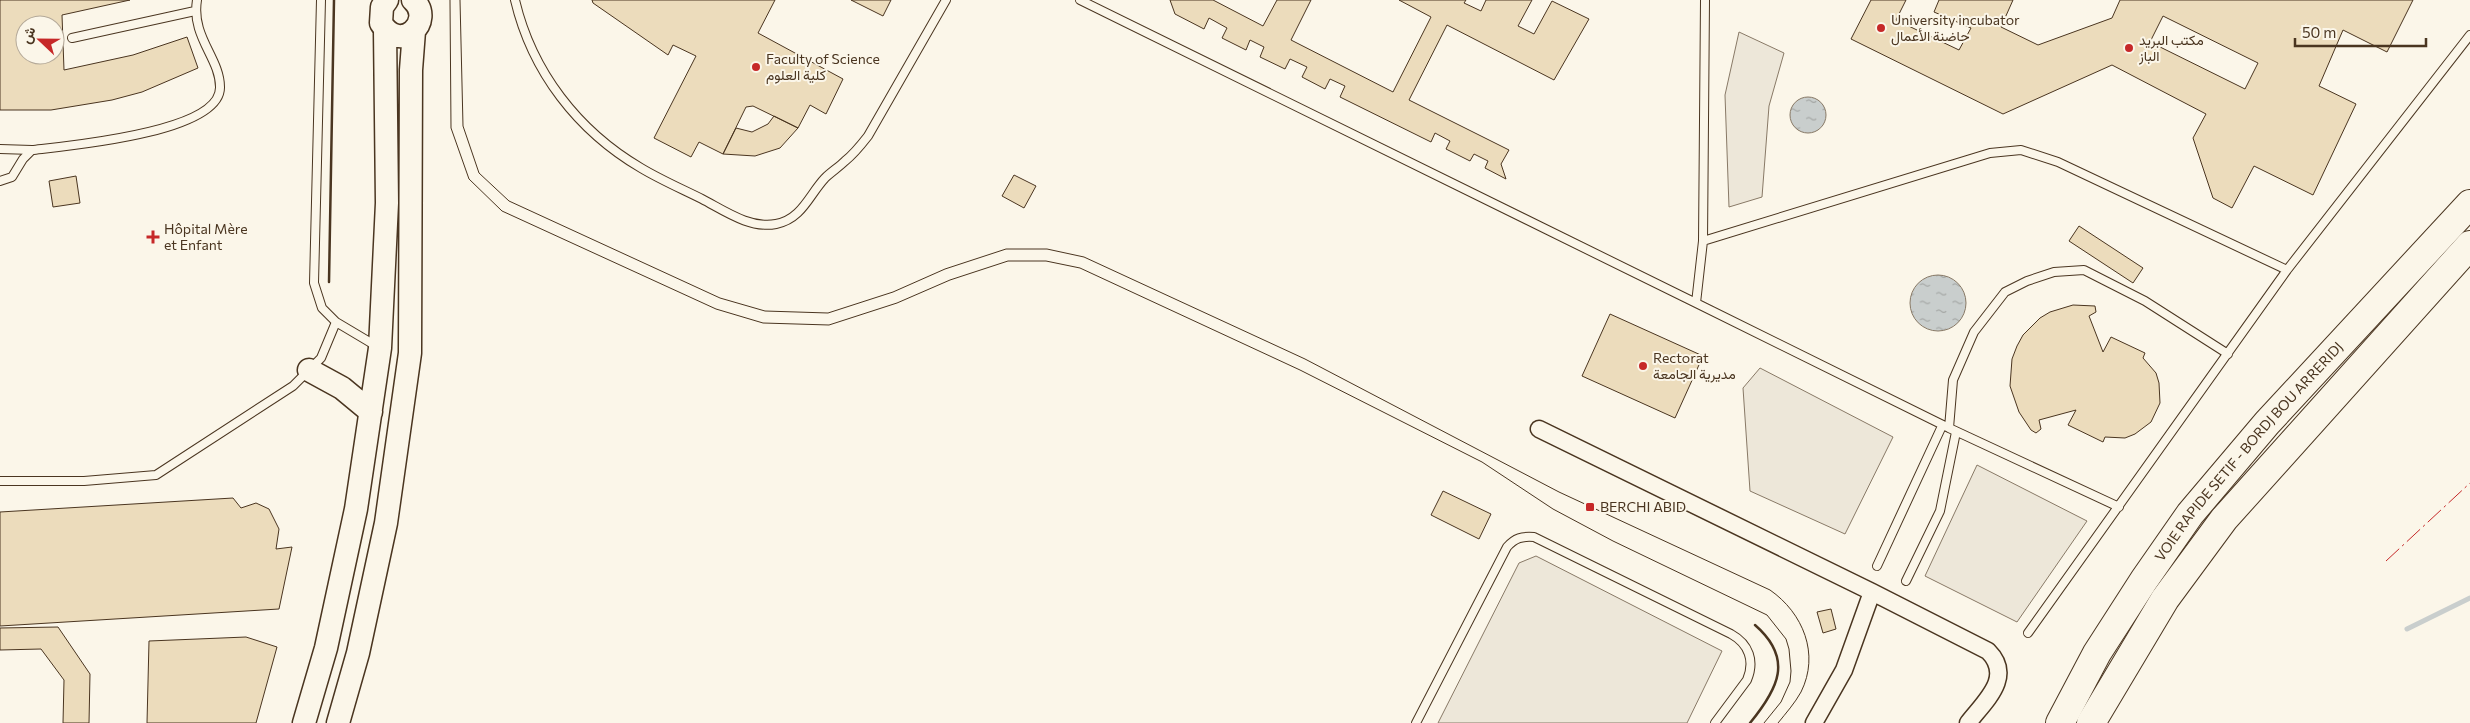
<svg xmlns="http://www.w3.org/2000/svg" width="2470" height="723" viewBox="0 0 2470 723" font-family="Commissioner,Vazirmatn,sans-serif">
<defs>
<pattern id="water-ripples" width="26" height="14" patternUnits="userSpaceOnUse" patternTransform="scale(1.25)"><rect width="26" height="14" fill="#c9cecd"/><path d="M2 4q2-2 4 0t4 0M15 11q2-2 4 0t4 0" fill="none" stroke="#a5a8a6"/></pattern>
</defs>
<rect width="100%" height="100%" fill="#fbf6e9"/>
<path fill="#ede7d9" stroke="#887966" d="M1739,32L1784,53L1769,106L1762,197L1729,207L1725,95Z
M1760,368L1893,437L1845,534L1750,491L1743,388Z
M1977,465L2087,521L2017,622L1925,576Z
M1536,556L1722,651L1687,723H1438L1519,563Z"/>
<path fill="url(#water-ripples)" stroke="#887966" d="M1790 115a18 18 0 1 1 36 0a18 18 0 1 1-36 0Z
M1910 303a28 28 0 1 1 56 0a28 28 0 1 1-56 0Z"/>
<g fill="none" stroke-linecap="round" stroke-linejoin="round">
<path stroke="#c9cecd" stroke-width="5" d="M2407,629L2470,598"/>
</g>
<path fill="#ecdcbc" stroke="#4a3520" fill-rule="evenodd" d="M0,0H130L62,15L64,70L133,55L187,37L198,68L142,92L112,100L51,110H0ZM25,25H55V55H25Z
M592,0H775L758,33L843,79L826,114L810,105L798,128L753,106L746,107L723,154L699,142L691,157L654,138L696,56L673,45L668,55L593,3Z
M851,0H891L883,16Z
M1170,0H1213L1263,26L1277,0H1311L1291,40L1393,92L1431,17L1399,0H1466L1464,3L1481,11L1486,0H1532L1518,26L1534,34L1552,1L1589,19L1554,80L1447,25L1409,100L1509,150L1501,164L1506,179L1485,168L1488,161L1474,154L1470,161L1446,149L1450,141L1435,133L1431,142L1340,97L1345,86L1330,79L1325,89L1302,77L1307,67L1290,59L1285,69L1260,57L1264,47L1250,40L1246,50L1222,38L1227,28L1209,18L1204,29L1175,14Z
M1871,0H1906L1896,20L1959,50L1971,28L1934,12L1939,0H2013L2001,27L2038,45L2112,18L2120,0H2413L2387,52L2343,30L2319,86L2356,104L2313,195L2254,166L2232,208L2213,198L2193,138L2206,114L2112,65L2003,114L1851,39ZM2163,16L2258,63L2245,89L2150,42Z
M774,116L798,128L780,148L755,156L723,154L736,128L752,132L768,124Z
M1014,175L1036,186L1024,208L1002,196Z
M76,176L80,203L53,207L49,181Z
M2079,226L2143,268L2133,283L2069,241Z
M2073,305L2095,306L2096,312L2089,316L2103,352L2111,337L2145,353L2143,358L2156,373L2159,383L2160,403L2151,422L2135,434L2125,438L2105,437L2103,442L2068,425L2076,410L2039,420L2041,429L2036,433L2031,430L2019,412L2010,386L2012,359L2017,346L2023,335L2040,318L2050,312Z
M1610,314L1703,356L1675,418L1582,376Z
M1443,491L1491,514L1479,539L1431,515Z
M233,498L241,508L256,503L269,509L279,529L276,549L292,547L279,609L0,626V512Z
M1831,609L1836,629L1823,633L1817,612Z
M58,627L90,674L89,723H63L64,680L41,649L0,650V628Z
M246,637L277,647L256,723H147L149,641Z"/>
<g fill="none" stroke-linecap="round" stroke-linejoin="round">
<defs>
<path id="lane" d="M321,0L314,283L322,308L336,322L378,347
M515,0C532,72 578,131 641,168C661,180 682,189 702,199C725,211 750,229 776,224C802,219 809,195 825,178C831,172 839,167 845,161C854,154 861,145 868,136L946,0
M1080,0L1696,303
M72,38L195,11
M0,149L32,150
M0,181L12,177L23,159L32,150C66,146 221,133 220,87C220,58 191,37 197,0
M1703,241L1705,0
M1949,428L1696,303L1703,241L1990,153L2021,150L2058,162L2287,270
M0,481H84L156,475L293,386L321,358L336,322
M2119,507L1949,428L1953,380L1974,332L2005,292L2027,281L2054,272L2084,270L2145,301L2228,354
M1877,566L1942,426
M1906,581L1940,511L1956,432
M2028,633L2287,270L2470,35
M1416,723L1507,547C1515,538 1522,536 1534,537L1731,634C1749,644 1755,661 1747,680L1715,723"/>
<path id="street" d="M1539,429L1872,592L1988,651C2014,677 1985,701 1968,723
M1814,723L1844,670L1872,592"/>
<path id="secondary" d="M387,0L382,7L381,23C400,55 436,21 413,0
M309,370L342,388L371,412
M304,723L326,648L356,509L380,348L387,203L385,30
M338,723L358,653L386,523L410,353L411,70L414,31"/>
<g id="highway">
<path id="s1" d="M2060,723L2097,653L2144,580L2190,514L2267,423L2470,204"/>
<path d="M2091,723L2165,599L2224,519L2470,245"/>
</g>
</defs>
<use href="#lane" stroke="#4a3520" stroke-width="10"/>
<use href="#street" stroke="#4a3520" stroke-width="19"/>
<use href="#secondary" stroke="#4a3520" stroke-width="25"/>
<use href="#highway" stroke="#4a3520" stroke-width="30"/>
<use href="#lane" stroke="#fbf6e9" stroke-width="8"/>
<use href="#street" stroke="#fbf6e9" stroke-width="16"/>
<use href="#secondary" stroke="#fbf6e9" stroke-width="22"/>
<use href="#highway" stroke="#fbf6e9" stroke-width="28"/>
<path stroke="#4a3520" stroke-width="1" d="M450,0L451,128L469,179L502,211L716,309L763,323L829,325L897,303L950,280L1008,261H1046L1080,268L1300,370L1482,462L1553,509L1613,541L1767,615L1786,639L1789,649L1791,671L1790,682L1781,702L1764,723
M460,0L463,126L479,173L509,201L720,298L765,311L828,313L893,292L945,269L1006,249H1047L1084,257L1305,359L1559,492L1770,590C1803,613 1820,654 1801,692C1795,703 1786,713 1778,723"/>
<path stroke="#4a3520" stroke-width="2.5" d="M329,282L334,0
M1750,723C1778,689 1794,659 1755,625"/>
<path stroke="#c62828" stroke-width="1" stroke-dasharray="18 4 2.5 4" stroke-linecap="butt" d="M2386,561L2470,483"/>
</g>
<g fill="#c62828" stroke="#fbf6e9" stroke-width="2">
<circle cx="1881" cy="28" r="5"/>
<circle cx="2129" cy="48" r="5"/>
<circle cx="756" cy="67" r="5"/>
<path d="M150.5 229.5h5v5h5v5h-5v5h-5v-5h-5v-5h5z"/>
<circle cx="1643" cy="366" r="5"/>
<rect x="1585" y="502" width="10" height="10" rx="2.5"/>
</g>
<g text-anchor="middle" stroke-width="4" stroke-linejoin="round" paint-order="stroke">
<g font-size="14" fill="#4a3520" stroke="#fbf6e9" text-anchor="start">
<text x="1891" y="25">University incubator<tspan x="1891" dy="16">حاضنة الأعمال</tspan></text>
<text x="2139" y="45">مكتب البريد<tspan x="2139" dy="16">الباز</tspan></text>
<text x="766" y="64">Faculty of Science<tspan x="766" dy="16">كلية العلوم</tspan></text>
<text x="164" y="234">Hôpital Mère<tspan x="164" dy="16">et Enfant</tspan></text>
<text x="1653" y="363">Rectorat<tspan x="1653" dy="16">مديرية الجامعة</tspan></text>
<text x="1600" y="512">BERCHI ABID</text>
</g>
<g font-size="14" fill="#4a3520" stroke="#fbf6e9">
<text dy="5" stroke="none"><textPath href="#s1" startOffset="332">VOIE RAPIDE SETIF - BORDJ BOU ARRERIDJ</textPath></text>
</g>
</g>
<g transform="translate(40 40) rotate(292)"><circle r="24" fill="#fbf6e9" stroke="#b4a999"/>
<path d="M0-4L9 19L0 12L-9 19Z" fill="#c62828"/>
<text y="-8" font-size="14" font-weight="bold" text-anchor="middle" fill="#4a3520">ش</text>
</g>
<path d="M2295 38v8h131v-8" fill="none" stroke="#4a3520" stroke-width="2.5"/>
<text x="2302" y="38" font-size="15" fill="#4a3520" stroke="#fbf6e9" stroke-width="4" paint-order="stroke">50 m</text>
</svg>
